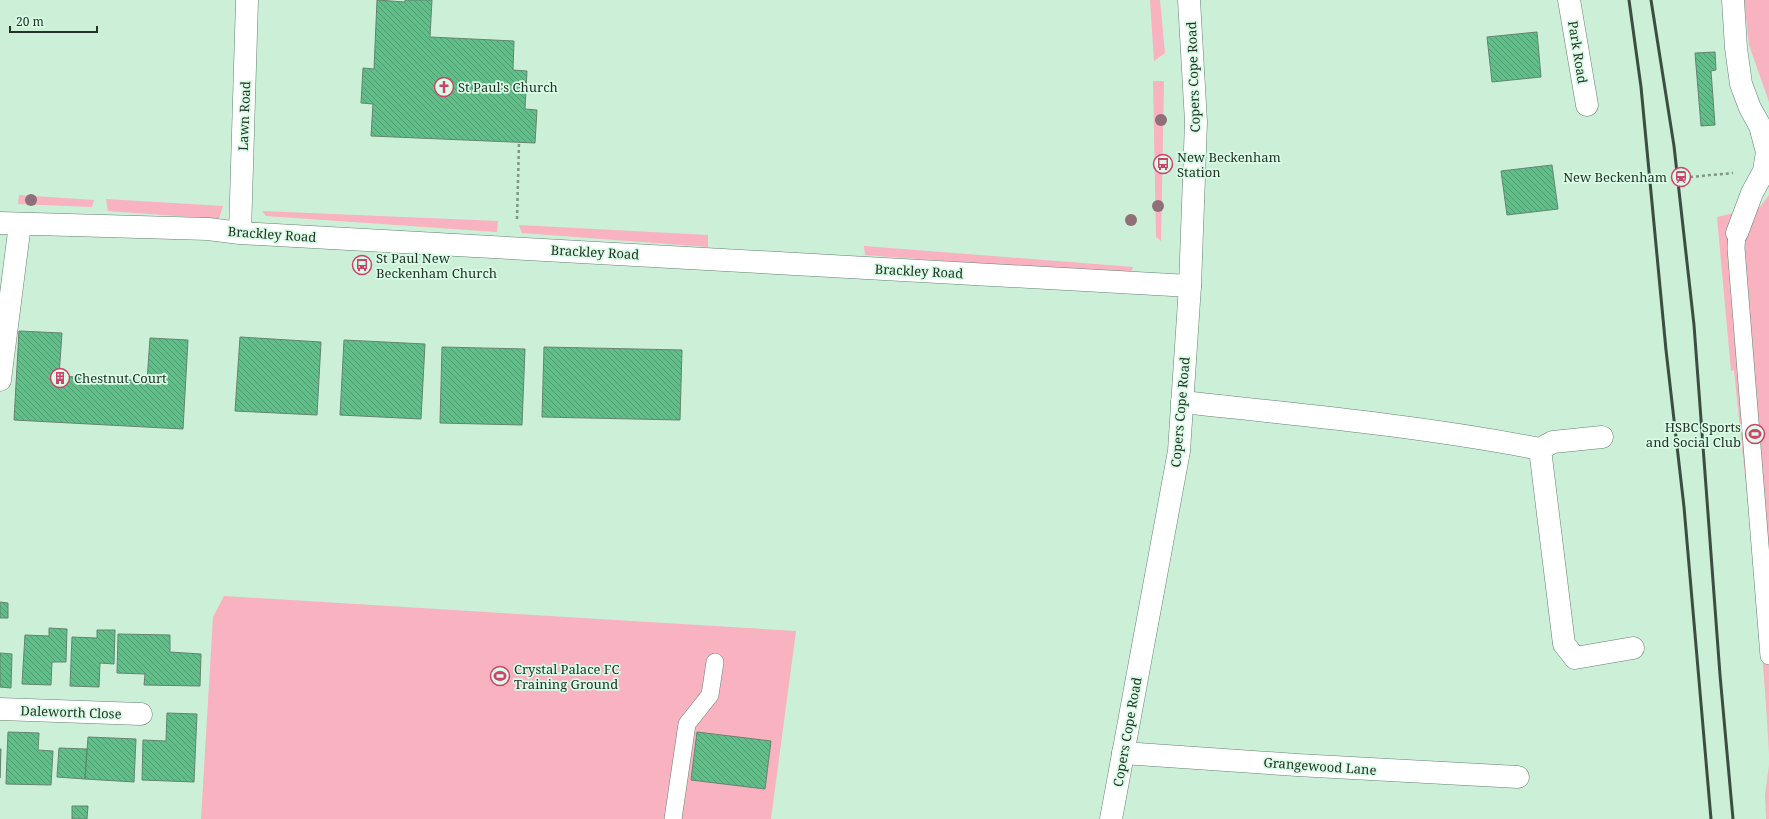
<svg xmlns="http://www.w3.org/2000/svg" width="1769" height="819" viewBox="0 0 1769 819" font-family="'Noto Serif',serif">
<defs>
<pattern id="building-back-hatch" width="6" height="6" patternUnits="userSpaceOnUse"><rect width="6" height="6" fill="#60bf89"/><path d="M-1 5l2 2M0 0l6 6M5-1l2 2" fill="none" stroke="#4f9c70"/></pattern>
</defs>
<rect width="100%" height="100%" fill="#ccefd8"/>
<path fill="#f8b2c0" d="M1150,0H1160L1165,53L1154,61Z
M1744,0H1769V102L1749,45Z
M1153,81H1164L1161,241L1156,237Z
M19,195L94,200L92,207L18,204Z
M1769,195V753C1762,625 1747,498 1734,370L1731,371L1717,217L1760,207Z
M106,199L223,206L219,219L108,211Z
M262,211L498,221L497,232L266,216Z
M519,225L708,235V247L522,233Z
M864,246L1133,267L1130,275L865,255Z
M224,596L796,631L771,819H201L213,617Z
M1769,765V819H1766L1765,795Z"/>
<path fill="url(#building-back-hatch)" stroke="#648470" d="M377,0L405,2V0H432L430,37L514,41L513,70L527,71L525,109L537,110L535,143L371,136L373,104L361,103L363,68L374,69Z
M1537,32L1541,77L1492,82L1487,37Z
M1715,52L1716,70L1711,71L1715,125L1701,126L1695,53Z
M1552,165L1558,209L1507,215L1501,171Z
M19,331L62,333L59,376L147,381L150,338L188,340L183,429L14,420Z
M240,337L321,342L317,415L235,411Z
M344,340L425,344L421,419L340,415Z
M442,347L525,349L522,425L440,423Z
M544,347L682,350L680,420L542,417Z
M0,602L8,603V618H0Z
M49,628L67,629L66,662H52L51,685L22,684L25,635L49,636Z
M97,630H115L114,664L100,663L99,687L70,686L72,637L97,638Z
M118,634L170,635V652L201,654L200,686L144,685L145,674L117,673Z
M0,653L12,654L11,688L0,687Z
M167,713L197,714L194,782L142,780L143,740L166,741Z
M8,732L39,733L38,750L53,751L51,785L6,784Z
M697,732L771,741L765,789L691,780Z
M88,737L136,739L134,782L85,779Z
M59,748L87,749L85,779L57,777Z
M0,749H1L0,778Z
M72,806H88L87,819H72Z"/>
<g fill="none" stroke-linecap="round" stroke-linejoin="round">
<defs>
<path id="lane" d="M1737,233L1736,248L1769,656
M673,819L687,724L710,695L715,662"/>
<path id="street" d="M1569,0L1587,105
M1733,0L1736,48L1741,84L1750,108L1760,126L1767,152L1764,171L1752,193L1737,233
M0,223L208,229L240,233L1190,286
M240,233L247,0
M0,380L20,224
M1182,402C1302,415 1422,426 1540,449
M1602,437L1553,442L1540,449L1564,644L1575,658L1633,648
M0,709L141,714
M1123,753L1297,765L1518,777"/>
<path id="secondary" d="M1111,819L1179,451L1190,286L1196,122L1189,0"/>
</defs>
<use href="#lane" stroke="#63836f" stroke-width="18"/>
<use href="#street" stroke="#63836f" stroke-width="23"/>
<use href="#secondary" stroke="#63836f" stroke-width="23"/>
<path stroke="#7e9787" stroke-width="2.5" stroke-dasharray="3 3" stroke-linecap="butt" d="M1690,177L1733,173
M517,219L519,143"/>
<use href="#lane" stroke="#fff" stroke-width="17"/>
<use href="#street" stroke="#fff" stroke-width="22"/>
<use href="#secondary" stroke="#fff" stroke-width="22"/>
<path stroke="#3c4d42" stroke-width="3" d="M1629,0L1641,87L1666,350L1684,507L1711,819
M1651,0L1674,146L1694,325L1720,675L1733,819"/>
</g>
<g fill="#906f78">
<circle cx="1161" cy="120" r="6"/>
<circle cx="31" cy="200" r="6"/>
<circle cx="1158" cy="206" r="6"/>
<circle cx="1131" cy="220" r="6"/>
</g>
<defs>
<symbol id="church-ring" viewBox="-11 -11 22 22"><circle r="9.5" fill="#d9fce5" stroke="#d0426e" stroke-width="1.5"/><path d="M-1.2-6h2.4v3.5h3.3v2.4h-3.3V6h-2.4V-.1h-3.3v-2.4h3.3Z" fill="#d0426e"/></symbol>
<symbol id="bus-ring" viewBox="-11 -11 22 22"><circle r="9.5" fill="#d9fce5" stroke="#d0426e" stroke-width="1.5"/><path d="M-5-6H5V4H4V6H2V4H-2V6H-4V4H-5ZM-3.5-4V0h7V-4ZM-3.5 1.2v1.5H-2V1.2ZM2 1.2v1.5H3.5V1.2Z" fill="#d0426e"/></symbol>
<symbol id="station-ring" viewBox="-11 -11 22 22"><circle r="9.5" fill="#d9fce5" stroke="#d0426e" stroke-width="1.5"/><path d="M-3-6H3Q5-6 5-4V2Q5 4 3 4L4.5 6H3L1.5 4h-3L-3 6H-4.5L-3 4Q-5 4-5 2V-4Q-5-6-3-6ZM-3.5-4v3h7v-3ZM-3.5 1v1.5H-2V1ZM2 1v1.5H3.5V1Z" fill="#d0426e"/></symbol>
<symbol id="building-ring" viewBox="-11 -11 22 22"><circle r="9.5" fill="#d9fce5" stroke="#d0426e" stroke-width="1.5"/><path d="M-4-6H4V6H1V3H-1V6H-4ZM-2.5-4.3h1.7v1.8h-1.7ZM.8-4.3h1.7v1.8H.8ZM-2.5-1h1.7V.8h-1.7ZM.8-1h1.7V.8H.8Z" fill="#d0426e"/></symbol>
<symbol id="stadium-ring" viewBox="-11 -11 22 22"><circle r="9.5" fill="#d9fce5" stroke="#d0426e" stroke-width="1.5"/><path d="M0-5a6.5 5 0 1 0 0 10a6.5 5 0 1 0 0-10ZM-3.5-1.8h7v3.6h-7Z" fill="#d0426e"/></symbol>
</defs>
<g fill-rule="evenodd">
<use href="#church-ring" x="433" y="76" width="22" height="22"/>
<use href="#bus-ring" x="1152" y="153" width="22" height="22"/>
<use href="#station-ring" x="1670" y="166" width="22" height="22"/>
<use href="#bus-ring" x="351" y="254" width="22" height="22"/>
<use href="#building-ring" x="49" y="367" width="22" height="22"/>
<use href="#stadium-ring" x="1744" y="423" width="22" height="22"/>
<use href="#stadium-ring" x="489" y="665" width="22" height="22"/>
</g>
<g text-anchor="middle" stroke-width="3.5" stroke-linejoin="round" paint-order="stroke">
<g font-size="13" fill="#243229" stroke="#d9fce5">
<text transform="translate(1578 52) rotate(81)" y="5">Park Road</text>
<text transform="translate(1193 77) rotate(-92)" y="5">Copers Cope Road</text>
<text transform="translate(244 116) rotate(-88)" y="5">Lawn Road</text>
<text transform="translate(272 234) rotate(4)" y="5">Brackley Road</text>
<text transform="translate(595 252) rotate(3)" y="5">Brackley Road</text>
<text transform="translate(919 271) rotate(3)" y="5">Brackley Road</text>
<text transform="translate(1180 412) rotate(-85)" y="5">Copers Cope Road</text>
<text transform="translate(71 712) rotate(2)" y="5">Daleworth Close</text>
<text transform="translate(1127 732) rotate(-80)" y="5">Copers Cope Road</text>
<text transform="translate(1320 766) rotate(4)" y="5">Grangewood Lane</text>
</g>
<g font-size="13" fill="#243229" stroke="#d9fce5" text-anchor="start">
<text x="458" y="92">St Paul's Church</text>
<text x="1177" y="162">New Beckenham<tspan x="1177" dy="15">Station</tspan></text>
<text x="1667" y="182" text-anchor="end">New Beckenham</text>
<text x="376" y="263">St Paul New<tspan x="376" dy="15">Beckenham Church</tspan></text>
<text x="74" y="383">Chestnut Court</text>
<text x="1741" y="432" text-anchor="end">HSBC Sports<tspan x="1741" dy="15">and Social Club</tspan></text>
<text x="514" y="674">Crystal Palace FC<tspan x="514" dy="15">Training Ground</tspan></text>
</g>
</g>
<path d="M10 26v6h87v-6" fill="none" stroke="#243229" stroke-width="2"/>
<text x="16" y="26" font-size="12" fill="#243229" stroke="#d9fce5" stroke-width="3" paint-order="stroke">20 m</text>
</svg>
